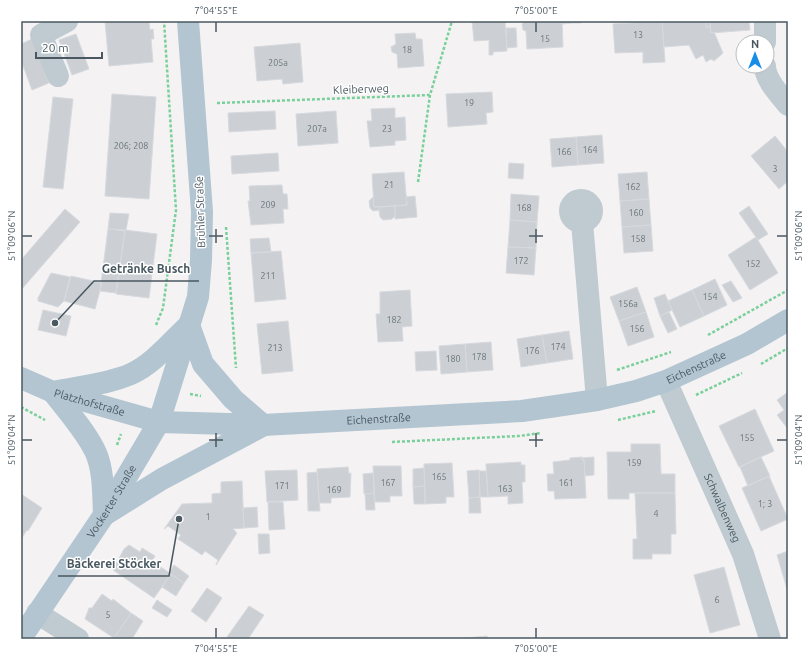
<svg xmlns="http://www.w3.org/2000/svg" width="809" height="660" viewBox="0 0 809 660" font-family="Ubuntu,sans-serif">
<rect width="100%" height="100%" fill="#f4f2f3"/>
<path fill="#ccd0d4" stroke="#d6d9dd" d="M105,21H149L150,30L153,29L154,39H151L153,62L109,66Z
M472,21H505L507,51L493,52V55H489V40L474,41Z
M525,21H562L563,47L527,49L526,31L523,30L522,24Z
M562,21H571L572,23L562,24Z
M571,21H581V23H572Z
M662,21L665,62L643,63V52L615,53L613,24Z
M662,21H705L706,27H710L711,33L714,32L723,53L714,61L711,59L706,62L703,55L696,59L689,45L664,47Z
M705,21H710V27H706Z
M710,21H749L750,30L711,33Z
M506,28H516L517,47L507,48Z
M415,33L416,39H422L424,66L398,68L397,54L392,52L391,47L396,44L395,34Z
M76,34L89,69L72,75L59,40Z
M32,39L49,83L32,90L21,60V44Z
M300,43L303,82L283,84L282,79L257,81L254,47Z
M492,92L493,112L486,113L487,124L448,127L446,94Z
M112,94L156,97L149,199L105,196Z
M53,97L73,99L63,189L43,187Z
M395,108V118L405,117L406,140L395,141V145L370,147L367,121H372L371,109Z
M275,111L276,129L229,132L228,113Z
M336,111L338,143L298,146L296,114Z
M602,135L604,163L578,165L576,137Z
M775,136L788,152V181L779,189L751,156Z
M576,137L578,165L552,167L550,139Z
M278,153L279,171L232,174L231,156Z
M509,163L524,164L523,179L508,178Z
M404,172L407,205L374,207L372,174Z
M647,172L649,199L620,201L618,174Z
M282,185L283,194H287L288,209H283L284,223L251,225L248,201H250L249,186Z
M511,194L539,196L537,222L510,220Z
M415,196L417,217L395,219V206L407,205L406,197Z
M373,197L374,207H382L379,210L373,211L370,208L369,201Z
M649,199L651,225L622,227L620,201Z
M395,206V216L392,219L383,220L380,217L379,210L382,207Z
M749,206L768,234L758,240L739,213Z
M65,209L80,222L21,290V260Z
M110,213L129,214L126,230L108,229Z
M510,220L537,222L536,248L508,247Z
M651,225L653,251L624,253L622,227Z
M108,229L125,231L116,293L100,291Z
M125,230L157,234L149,298L116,294Z
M756,237L778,273L750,290L728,255Z
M269,238L271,252L251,253L250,239Z
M508,247L536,248L534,275L506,273Z
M281,251L286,299L255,302L251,253Z
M51,273L70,277L64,301L58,307L38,301V298Z
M71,276L102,283L95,309L64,301Z
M715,279L727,305L704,316L692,290Z
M731,281L742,298L733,302L722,285Z
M637,287L646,312L619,321L610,297Z
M410,290L412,326L402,327L403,341L378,342L376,314H380V292Z
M692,290L704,316L680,327L668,301Z
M665,294L672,310L660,316L654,298Z
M43,310L71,316L66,336L38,330Z
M646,312L654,337L628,346L619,321Z
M669,312L677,329L668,333L660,316Z
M288,321L293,371L262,374L257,324Z
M569,331L573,359L547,363L542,335Z
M542,335L547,363L521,367L517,339Z
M491,342L493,370L467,372L465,344Z
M465,344L467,372L441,374L439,346Z
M436,351L437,370L416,371L415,352Z
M788,392V429L777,415L784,410L777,400Z
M755,409L774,451L739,467L719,426Z
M631,444H660L661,474H675V493H629V499H608L607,452H631Z
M582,457V460H584L586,498L555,499L554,491H548L547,474H554L553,462L570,460V458Z
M594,457V475L585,476L584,460H582V458Z
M761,457L770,476L748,486L740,467Z
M521,462V465H525V482H522L523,503L508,504V496L488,497L486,464Z
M452,463L454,497H446V503L425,504L424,464Z
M373,466H401L402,496H390V502H375Z
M348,467L349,474L351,473L350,497L331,498V503H319L317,469Z
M424,468L425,486L413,487V469Z
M297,470L298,500L267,502L265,471Z
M479,470L480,497L469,498L467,471Z
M479,471H486L488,497H480Z
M317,472L320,511H308L307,473Z
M373,473L374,493L364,494L363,474Z
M769,476L788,519L761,531L742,488Z
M242,481L244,528L233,529L237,533L216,565L218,560L205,551L202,555L178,539L181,535L168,526L164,529L182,504L212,503V494L221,493V482Z
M425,486V504H414L413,487Z
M374,493L375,510H366L365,494Z
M635,493H675L676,534H671V554H652V559H633V539H637Z
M21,494L42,508L28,531L27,530L21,539Z
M480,497L481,513H469V498Z
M268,502H283L285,529L269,530Z
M257,507L258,527L244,528L243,508Z
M258,534H269L270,553L259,554Z
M129,545L140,552L142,548L155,556L152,561L171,574L154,598L113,570L124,549Z
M788,551V589H787L777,555Z
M174,565L189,576L184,583L169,573Z
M724,567L740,625L710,633L694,575Z
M171,574L184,583L176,596L162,587Z
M207,588L222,598L206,622L191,611Z
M102,594L112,601L113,599L131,613L114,638L85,619L89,608H92Z
M157,600L172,610L167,617L152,608Z
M249,606L264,615L248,639H231L227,637Z
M131,613L143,621L132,639H116L114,638Z
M487,636L488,639H456Z"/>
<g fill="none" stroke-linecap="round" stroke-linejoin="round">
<path stroke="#79d09a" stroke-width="2.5" stroke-dasharray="3 2" stroke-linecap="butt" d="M217,103L430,95
M418,182L430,95L452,21
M226,227L236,368
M156,325L163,308L176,210L164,21
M708,335L788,290
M761,364L788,348
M617,370L671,352
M190,394L201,396
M696,395L742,373
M21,407L45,420
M618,420L656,411
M392,442L519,436L541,433
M117,445L121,434"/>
<g stroke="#c0cbd1" stroke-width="22">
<path d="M765,42V21"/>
<path d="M765,66C765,80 780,95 788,105"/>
<path d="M58,76L41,35L67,21"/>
<circle cx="581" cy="211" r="11"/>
<path d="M582,222L597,400"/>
<path id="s1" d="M666,381L743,554L770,639"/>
<path d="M37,613L78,639"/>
</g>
<g stroke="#b2c5d1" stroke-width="22">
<path d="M189,325L203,364L233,399L263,425"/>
<path id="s2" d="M21,378L53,392L159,422L263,425L522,411L597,400L636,391L666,381L747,344L788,320"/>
<path d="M58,391C82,386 108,384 131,374C153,364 170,343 188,326"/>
<path d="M53,392C67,411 86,431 96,453C104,472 103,495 104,515"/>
<path d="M106,514L162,479L262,426"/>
<path id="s3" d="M21,638L104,515L159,422L198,297L201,260L202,212L188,21"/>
</g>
</g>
<path fill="none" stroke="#495860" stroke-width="1.5" d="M216,22V32M536,22V32M216,229V243M536,229V243M22,236H32M209,236H223M529,236H543M777,236H787M216,433V447M536,433V447M22,440H32M209,440H223M529,440H543M777,440H787M216,628V638M536,628V638"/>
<g text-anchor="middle" stroke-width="3" stroke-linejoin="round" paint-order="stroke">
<g font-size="9" fill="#6a767d">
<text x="638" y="38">13</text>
<text x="545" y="42">15</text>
<text x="407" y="53">18</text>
<text x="278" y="66">205a</text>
<text x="469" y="106">19</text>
<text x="317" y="132">207a</text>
<text x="387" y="132">23</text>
<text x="131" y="149">206; 208</text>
<text x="590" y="153">164</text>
<text x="564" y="155">166</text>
<text x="775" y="172">3</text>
<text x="389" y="188">21</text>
<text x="633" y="190">162</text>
<text x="268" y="208">209</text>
<text x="524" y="211">168</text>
<text x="636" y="216">160</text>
<text x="638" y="242">158</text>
<text x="521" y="264">172</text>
<text x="753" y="267">152</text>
<text x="268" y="279">211</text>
<text x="710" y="300">154</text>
<text x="628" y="307">156a</text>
<text x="394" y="323">182</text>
<text x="637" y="332">156</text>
<text x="558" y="350">174</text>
<text x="275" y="351">213</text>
<text x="532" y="354">176</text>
<text x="479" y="360">178</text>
<text x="453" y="362">180</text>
<text x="747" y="441">155</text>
<text x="634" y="466">159</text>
<text x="439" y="480">165</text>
<text x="388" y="486">167</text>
<text x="566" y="486">161</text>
<text x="282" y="489">171</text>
<text x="505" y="492">163</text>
<text x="334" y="493">169</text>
<text x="765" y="507">1; 3</text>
<text x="656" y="517">4</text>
<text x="208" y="520">1</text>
<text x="717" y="603">6</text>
<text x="108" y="618">5</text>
</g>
<g font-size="11" fill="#495860" stroke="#fff">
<text transform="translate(361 89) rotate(-2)" y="4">Kleiberweg</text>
<text transform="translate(200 212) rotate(-92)" y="4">Brühler Straße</text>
<text dy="4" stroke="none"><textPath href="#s2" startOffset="689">Eichenstraße</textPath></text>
<text dy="4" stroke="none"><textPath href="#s2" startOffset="73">Platzhofstraße</textPath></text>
<text dy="4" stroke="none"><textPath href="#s2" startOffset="365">Eichenstraße</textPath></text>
<text dy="4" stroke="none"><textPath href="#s3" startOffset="164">Vockerter Straße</textPath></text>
<text dy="4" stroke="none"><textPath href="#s1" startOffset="139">Schwalbenweg</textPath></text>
</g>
</g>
<path fill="none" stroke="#495860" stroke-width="1.5" d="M55 323L94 281H199M179 519L169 576H58"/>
<g fill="#495860" stroke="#fff" stroke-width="1.5">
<circle cx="55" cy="323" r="4"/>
<circle cx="179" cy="519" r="4"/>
</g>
<g font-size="12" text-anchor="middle" font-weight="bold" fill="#495860" stroke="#fff" stroke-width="3" stroke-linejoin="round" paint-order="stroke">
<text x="146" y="273">Getränke Busch</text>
<text x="114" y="568">Bäckerei Stöcker</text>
</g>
<rect width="809" height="660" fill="none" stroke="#ffffff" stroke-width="44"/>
<g transform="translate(755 54)"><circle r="19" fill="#ffffff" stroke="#b6bcbf"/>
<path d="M0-3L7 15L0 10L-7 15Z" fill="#188de8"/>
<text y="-6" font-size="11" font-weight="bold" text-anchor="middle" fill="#495860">N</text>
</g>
<path d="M36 52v6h66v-6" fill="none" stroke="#495860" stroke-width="2"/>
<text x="42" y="52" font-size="12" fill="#495860" stroke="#ffffff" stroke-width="3" paint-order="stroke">20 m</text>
<rect x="22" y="22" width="765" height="616" fill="none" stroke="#495860" stroke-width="1.5"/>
<g font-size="10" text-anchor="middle" fill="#495860">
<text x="216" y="14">7°04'55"E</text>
<text x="536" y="14">7°05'00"E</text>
<text transform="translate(11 236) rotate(-90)" y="4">51°09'06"N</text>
<text transform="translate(798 236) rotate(-90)" y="4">51°09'06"N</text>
<text transform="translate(11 440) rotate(-90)" y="4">51°09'04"N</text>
<text transform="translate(798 440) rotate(-90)" y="4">51°09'04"N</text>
<text x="216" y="652">7°04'55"E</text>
<text x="536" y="652">7°05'00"E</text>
</g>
</svg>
